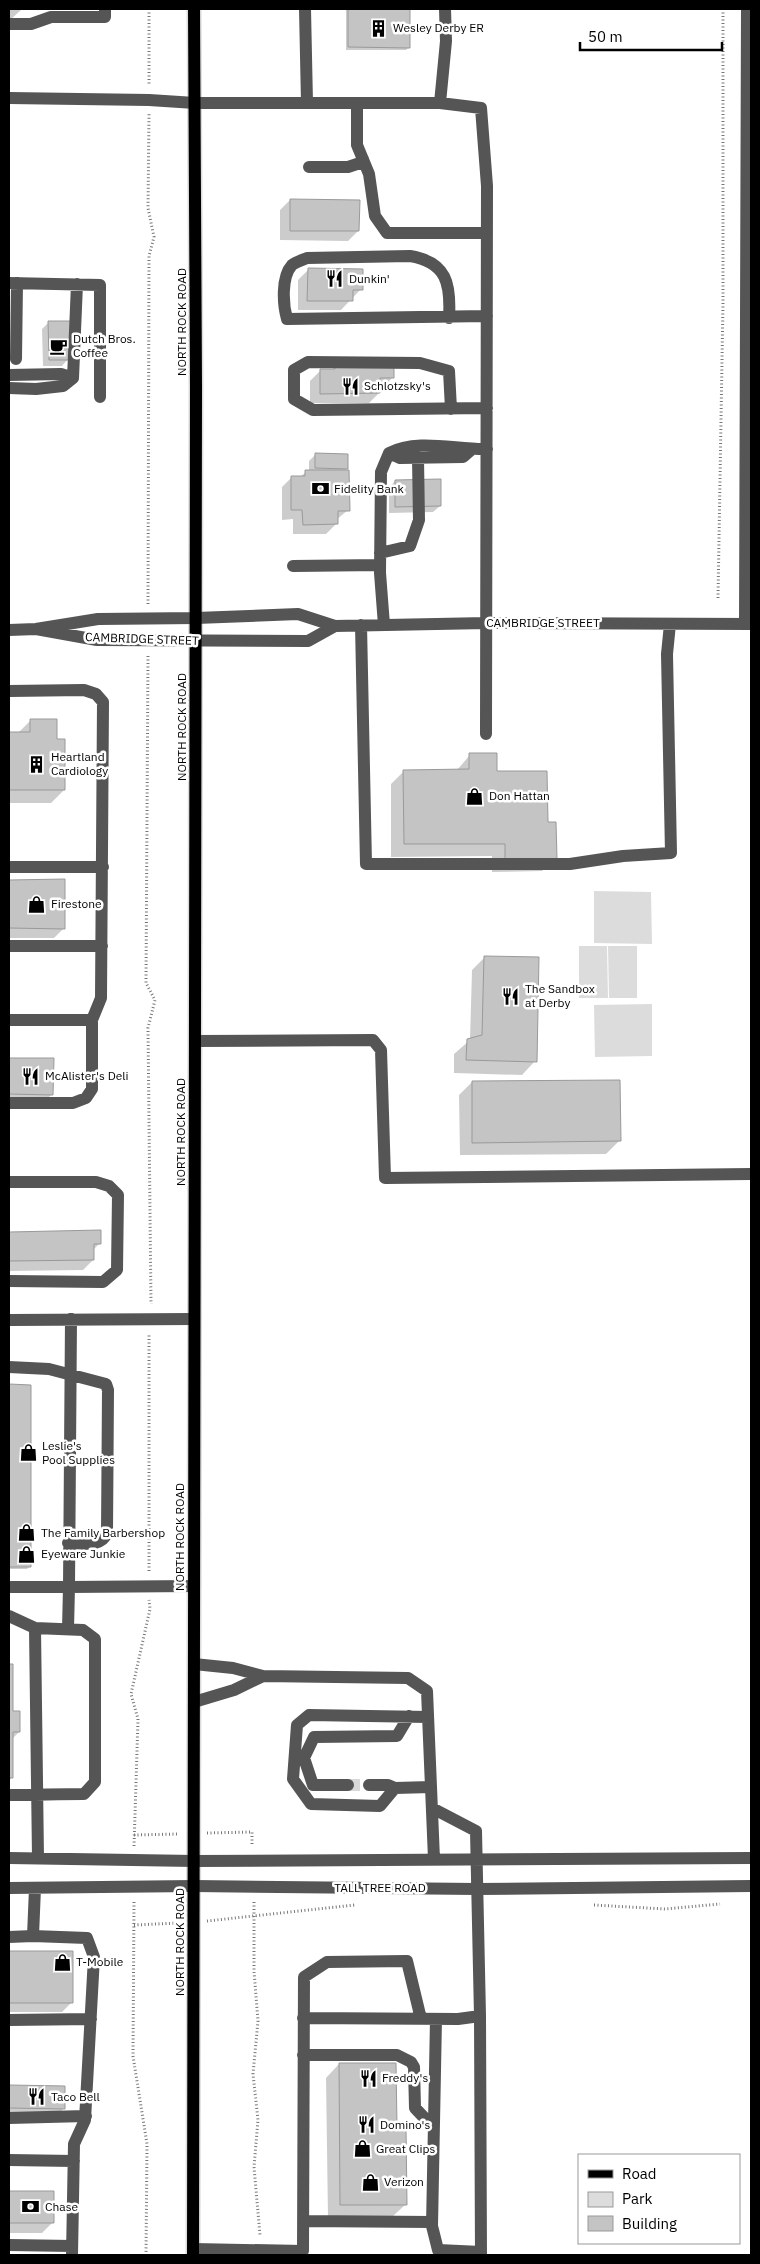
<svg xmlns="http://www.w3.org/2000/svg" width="760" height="2264" viewBox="0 0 760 2264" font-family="'IBM Plex Sans',sans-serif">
<rect width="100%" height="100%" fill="#fff"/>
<path fill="#dcdcdc" d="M594,891L651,892L652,944L594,943Z
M579,946H607L608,998H579Z
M608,946H637V998H609Z
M652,1004V1056L595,1057L594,1005Z"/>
<path fill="#0003" d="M9,9H21V10L9,21Z
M346,9H409V47L406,50H346Z
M290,200L358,231L348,241L280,240V210Z
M308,270L361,289L341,310H298V280Z
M49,322L68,359L62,366H43L42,329Z
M336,366L392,378L382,388H379V393L369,403H310V381L320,371H331Z
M316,454L347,468L344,471L348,510L336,520V524L326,534H293V519L282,520V487L292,477H300L306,472H309V461Z
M395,481L440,506L433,512L389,513V488Z
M31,720L56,740L64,790L51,803H9V733H18Z
M470,755L496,772L546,823L555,858L542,871L492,872V856L391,857V784L404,771L457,770Z
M64,880V928L54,938H9V881Z
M485,957L535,1061L522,1075L454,1073V1054L470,1040L472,970Z
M9,1059H53L52,1094L42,1104H9Z
M472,1082L619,1141L606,1154L460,1155L459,1095Z
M99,1232L100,1243L93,1250V1260L83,1270L9,1271V1233Z
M9,1386H30V1566L27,1569H9Z
M9,1666H12V1712L19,1732L12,1739V1777L9,1781Z
M9,1952H72V2002L62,2012H9Z
M339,2064L396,2128L406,2204L392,2217L328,2218L326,2078Z
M9,2086L64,2087V2108L57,2115L9,2114Z
M9,2192H52V2223L42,2233H9Z"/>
<path fill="#c4c4c4" stroke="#999" d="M348,9H410V48L348,47Z
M290,199L360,200L359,231H290Z
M308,268L363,269V290H353V301H307Z
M48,321H75L70,360H49Z
M335,365H394V378H380V393L320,394V369H335Z
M315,453L348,454V469L315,468Z
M305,470H349L350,511H338V524L303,525L302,510H291V476H305Z
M441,479V506L395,507V480Z
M30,719H57V739H65V790H9V732H30Z
M469,753H497V771H547L548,822H556L557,859H505V844H404L403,770L469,769Z
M65,879V929L9,928V880Z
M484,956L539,957L537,1062L466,1060L467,1039L482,1035Z
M9,1058H54L53,1095L9,1094Z
M620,1080L621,1141L472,1143V1081Z
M101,1230V1244H94V1260L9,1261V1232Z
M9,1384L31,1385V1567H9Z
M9,1664H13V1711H20V1732H13V1778H9Z
M9,1951H73V2003H9Z
M339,2063H396L397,2127H406L407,2205H340Z
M9,2085L65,2086V2109L9,2108Z
M9,2191H54V2223H9Z"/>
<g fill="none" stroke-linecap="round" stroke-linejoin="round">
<path stroke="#d9d9d9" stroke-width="12" stroke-dasharray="12 6" stroke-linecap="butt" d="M348,1785H369"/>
<defs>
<path id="major" d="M193,2255L196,387L194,9"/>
</defs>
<use href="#major" stroke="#dbdbdb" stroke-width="15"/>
<path stroke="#777" stroke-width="3" stroke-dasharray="1 2.5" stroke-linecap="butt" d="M149,9V86
M718,598L723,302V9
M148,604L149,256L154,237L148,208L149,114
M148,656L146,983L155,1000L148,1028L151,1304
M149,1571V1335
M207,1833L252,1832V1846
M134,1835L179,1834
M134,1846L138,1719L131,1694L150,1609L149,1600
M134,1902L133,2056L147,2144L146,2255
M254,1902V1971L258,2021L253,2074L258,2120L254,2167L260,2235
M594,1905L665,1909L720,1904
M207,1921L355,1905
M134,1925L179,1923"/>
<path stroke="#555" stroke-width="12" d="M305,9L307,103
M9,24H31L51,17H105V9
M9,98L149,100L195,103H440L481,108L487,186L486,734
M357,103V145L369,174L375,216L387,233H487
M440,103L446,41L445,9
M309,167H348L363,162V159
M9,283L100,285V397
M449,318C451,284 447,262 410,256L307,258C302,260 296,262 292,265C281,277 283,305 287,319L487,316
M16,359L17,283
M9,375L61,374L73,378
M9,388L36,389L63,386L73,378L77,284
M451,409L449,371L420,363L308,362L294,370V399L313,410L487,408
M471,450L463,457L400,458L389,453C418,438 456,450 487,449
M380,553L410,546L419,520L418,458
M293,566L380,565
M745,624L747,9
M361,625L366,864H570L623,856L671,853L667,654L670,624
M384,625L380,573L381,472L389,453
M335,626L487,623L751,624
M9,630L36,629L98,619L196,618L298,614L335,626L308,641L97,640L36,629
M9,691L84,690L96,694L103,702L101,998L92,1020H9
M9,867H103
M9,946H102
M195,1041L373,1040L381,1050L385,1178L751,1174
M9,1103H73L86,1098L92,1089V1020
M9,1182H96L109,1186L118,1195L117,1270L103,1282L9,1281
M71,1319L69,1587L194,1586
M9,1320L194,1319
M9,1367L49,1369L106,1384L108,1390L107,1533C101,1548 82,1543 68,1543
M9,1587H69L68,1629
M9,1616L35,1628
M194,1664L233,1668L263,1676L408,1678L427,1691L434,1859
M194,1702L234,1690L263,1676
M348,1785H313L304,1758L314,1737L397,1736L409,1716
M369,1785H388L395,1788L431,1787
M395,1788L380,1806L311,1804L293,1779L297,1725L309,1715L428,1717
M9,1795C34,1795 59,1794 84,1794L95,1782V1639L83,1630L35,1628L38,1858
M432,1808L476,1831L480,2016L481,2255
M9,1858L194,1861L751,1858
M9,1888L194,1886L477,1889L751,1886
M35,1888L33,1936L87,1938L94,1957L85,2120L74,2144L72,2255
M9,1937L33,1936
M303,2018L458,2019L480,2016
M436,2019L432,2226L438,2250L481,2252
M9,2020L91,2019
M303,2055H397L411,2062L414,2067L415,2108L433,2127
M9,2118L86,2116
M9,2160L74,2161
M303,2221L432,2222
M9,2245L72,2246
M193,2249L303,2251L304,1977L327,1962L407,1961L421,2019"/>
<use href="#major" stroke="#000" stroke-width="12"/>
</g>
<defs>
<symbol id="building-bare" viewBox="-9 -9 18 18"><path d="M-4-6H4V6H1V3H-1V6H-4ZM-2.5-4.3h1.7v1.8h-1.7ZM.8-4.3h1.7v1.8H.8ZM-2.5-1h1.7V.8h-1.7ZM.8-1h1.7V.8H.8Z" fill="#000" stroke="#fff" stroke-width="2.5" paint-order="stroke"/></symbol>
<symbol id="restaurant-bare" viewBox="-9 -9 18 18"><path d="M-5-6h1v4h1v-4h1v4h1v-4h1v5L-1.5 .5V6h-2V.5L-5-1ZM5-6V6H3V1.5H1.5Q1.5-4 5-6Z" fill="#000" stroke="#fff" stroke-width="2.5" paint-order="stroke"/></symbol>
<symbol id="cafe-bare" viewBox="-9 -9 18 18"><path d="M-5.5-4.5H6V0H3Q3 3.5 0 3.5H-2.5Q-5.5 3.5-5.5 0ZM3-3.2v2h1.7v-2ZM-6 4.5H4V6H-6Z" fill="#000" stroke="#fff" stroke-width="2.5" paint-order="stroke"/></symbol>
<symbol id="bank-bare" viewBox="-9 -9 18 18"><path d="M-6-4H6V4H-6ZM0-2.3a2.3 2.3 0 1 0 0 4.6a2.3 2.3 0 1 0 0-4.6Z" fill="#000" stroke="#fff" stroke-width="2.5" paint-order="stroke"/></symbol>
<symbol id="shop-bare" viewBox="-9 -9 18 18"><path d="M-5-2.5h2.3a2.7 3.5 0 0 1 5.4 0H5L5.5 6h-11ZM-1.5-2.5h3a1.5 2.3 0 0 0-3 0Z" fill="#000" stroke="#fff" stroke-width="2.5" paint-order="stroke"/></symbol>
</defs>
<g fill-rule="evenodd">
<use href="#building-bare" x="366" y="16" width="25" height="25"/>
<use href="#restaurant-bare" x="322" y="266" width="25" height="25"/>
<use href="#cafe-bare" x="46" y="334" width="25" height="25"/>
<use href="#restaurant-bare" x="338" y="374" width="25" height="25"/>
<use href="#bank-bare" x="308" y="476" width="25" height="25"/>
<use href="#building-bare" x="24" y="752" width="25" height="25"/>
<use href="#shop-bare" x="462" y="784" width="25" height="25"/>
<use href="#shop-bare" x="24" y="892" width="25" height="25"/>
<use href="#restaurant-bare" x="498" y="984" width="25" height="25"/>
<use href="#restaurant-bare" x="18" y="1064" width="25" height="25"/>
<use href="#shop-bare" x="16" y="1440" width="25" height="25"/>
<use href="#shop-bare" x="14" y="1520" width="25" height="25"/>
<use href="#shop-bare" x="14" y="1542" width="25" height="25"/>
<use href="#shop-bare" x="50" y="1950" width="25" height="25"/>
<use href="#restaurant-bare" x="356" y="2066" width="25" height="25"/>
<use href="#restaurant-bare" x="24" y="2084" width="25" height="25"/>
<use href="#restaurant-bare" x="354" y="2112" width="25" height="25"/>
<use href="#shop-bare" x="350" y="2136" width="25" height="25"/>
<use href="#shop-bare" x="358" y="2170" width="25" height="25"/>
<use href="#bank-bare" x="18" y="2194" width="25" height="25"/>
</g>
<g text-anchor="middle" stroke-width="5" stroke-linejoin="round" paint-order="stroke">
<g font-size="12" fill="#000" stroke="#fff" text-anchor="start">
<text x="393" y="32">Wesley Derby ER</text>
<text x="349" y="283">Dunkin'</text>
<text x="73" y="343">Dutch Bros.<tspan x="73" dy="14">Coffee</tspan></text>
<text x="364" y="390">Schlotzsky's</text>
<text x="334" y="493">Fidelity Bank</text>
<text x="51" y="761">Heartland<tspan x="51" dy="14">Cardiology</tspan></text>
<text x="489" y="800">Don Hattan</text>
<text x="51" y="908">Firestone</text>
<text x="525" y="993">The Sandbox<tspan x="525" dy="14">at Derby</tspan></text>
<text x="45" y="1080">McAlister's Deli</text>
<text x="42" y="1450">Leslie's<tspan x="42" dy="14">Pool Supplies</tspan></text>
<text x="41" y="1537">The Family Barbershop</text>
<text x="41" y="1558">Eyeware Junkie</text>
<text x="76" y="1966">T-Mobile</text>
<text x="382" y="2082">Freddy's</text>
<text x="51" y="2101">Taco Bell</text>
<text x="380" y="2129">Domino's</text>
<text x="376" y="2153">Great Clips</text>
<text x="384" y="2186">Verizon</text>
<text x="45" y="2211">Chase</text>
</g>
<g font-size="12" fill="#000" stroke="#fff">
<text transform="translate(182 322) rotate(-90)" y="4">NORTH ROCK ROAD</text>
<text x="543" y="627">CAMBRIDGE STREET</text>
<text transform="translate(142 639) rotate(2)" y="4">CAMBRIDGE STREET</text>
<text transform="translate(182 727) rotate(-90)" y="4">NORTH ROCK ROAD</text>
<text transform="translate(181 1132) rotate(-90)" y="4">NORTH ROCK ROAD</text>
<text transform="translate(180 1537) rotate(-90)" y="4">NORTH ROCK ROAD</text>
<text x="380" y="1892">TALL TREE ROAD</text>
<text transform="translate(180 1942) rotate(-90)" y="4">NORTH ROCK ROAD</text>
</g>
</g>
<rect width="760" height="2264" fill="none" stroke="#000000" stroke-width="20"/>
<rect x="578" y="2154" width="162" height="90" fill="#ffffff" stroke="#999999"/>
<rect x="588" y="2170" width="25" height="8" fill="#000000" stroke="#999999"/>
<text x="622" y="2179" font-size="15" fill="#000000">Road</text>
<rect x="588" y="2192" width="25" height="15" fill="#dcdcdc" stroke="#999999"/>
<text x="622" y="2204" font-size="15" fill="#000000">Park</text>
<rect x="588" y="2216" width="25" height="15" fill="#c4c4c4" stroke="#999999"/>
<text x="622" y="2229" font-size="15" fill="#000000">Building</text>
<path d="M580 42v8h142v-8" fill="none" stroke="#000000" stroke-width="2.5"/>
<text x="588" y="42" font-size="15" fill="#000000" stroke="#ffffff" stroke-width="4" paint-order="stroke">50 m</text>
</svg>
